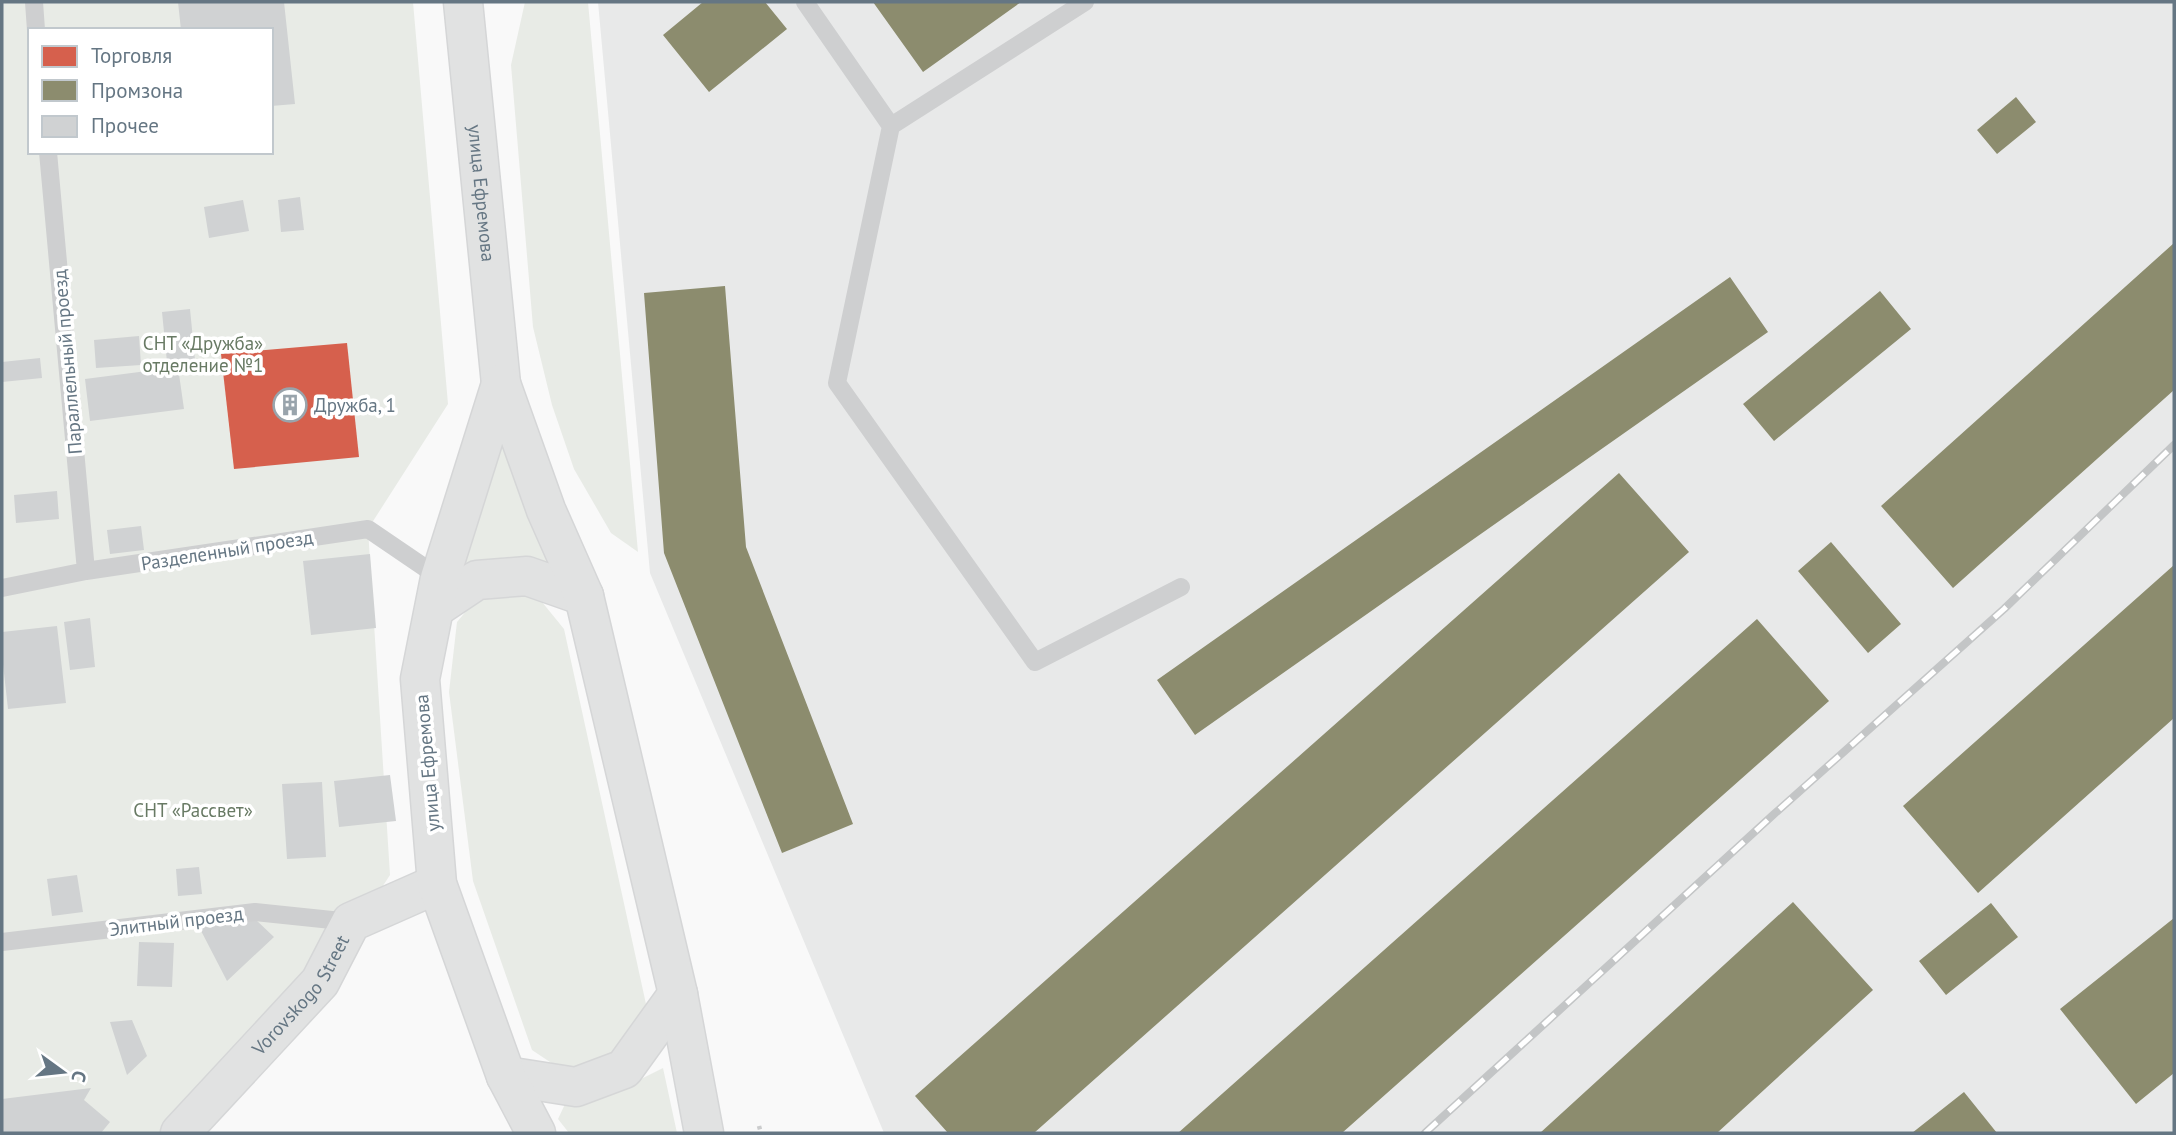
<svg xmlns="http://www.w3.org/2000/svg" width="2176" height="1135" viewBox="0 0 2176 1135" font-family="'PT Sans',sans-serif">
<rect width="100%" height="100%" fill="#f9f9f9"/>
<path fill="#e8e9e9" d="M598,2H2174V1133H884L650,573Z"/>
<path fill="#e8ebe6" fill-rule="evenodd" d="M2,2H413L448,404L368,529L390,875L320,982L180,1133H2ZM30,30H271V152H30Z
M525,2H588L638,552L611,533L574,469L552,405L533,327L511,65Z
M509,448L550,564L507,557L466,565L461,554L495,449Z
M519,592L542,602L564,629L646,1004L636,1027L611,1057L574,1068L553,1064L532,1050L473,881L449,692L457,622L478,597Z
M663,1068L677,1133H569L558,1119L566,1102L605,1097Z"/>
<path fill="#d6604d" d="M347,343L359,457L234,469L221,354Z"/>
<path fill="#8c8c6e" d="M703,2H765L787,29L709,92L663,35Z
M873,2H1021L923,72Z
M2016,97L2036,122L1997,154L1977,130Z
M2174,243V390L1953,588L1881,506Z
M1730,277L1768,332L1195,735L1157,680Z
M725,286L746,547L853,824L782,853L664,553L644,293Z
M1880,291L1911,329L1774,441L1743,404Z
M1619,473L1689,552L1034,1133H948L915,1096Z
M1831,542L1901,624L1868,653L1798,571Z
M2174,565V718L1978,893L1903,806Z
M1757,619L1829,701L1342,1133H1178Z
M1793,902L1873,990L1717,1133H1540Z
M1991,903L2018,937L1946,995L1919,961Z
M2174,918V1073L2136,1104L2060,1009Z
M1964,1092L1997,1133H1912Z"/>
<path fill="#d0d2d3" d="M178,2H284L295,104L271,106V30H181Z
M300,197L304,230L281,232L278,200Z
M243,200L249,231L209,238L204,207Z
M190,309L195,360L167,362L162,312Z
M139,336L141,365L96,368L94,340Z
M40,358L42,378L2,382V362Z
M178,367L184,409L90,421L85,379Z
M57,491L59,519L16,523L14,495Z
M141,526L144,550L110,554L107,530Z
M370,554L376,628L311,635L303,561Z
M90,618L95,667L70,670L64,622Z
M57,626L66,703L8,709L2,655V632Z
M390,775L396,821L339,827L334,781Z
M322,782L326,857L287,859L282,784Z
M199,867L202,894L178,896L176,869Z
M77,875L83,912L52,916L47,879Z
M255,919L274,937L227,981L197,923Z
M139,942L174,943L172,987L137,986Z
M132,1020L147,1056L127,1075L110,1022Z
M91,1088L84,1100L110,1122L101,1133H2V1099Z"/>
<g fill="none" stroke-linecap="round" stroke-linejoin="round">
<defs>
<g id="secondary">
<path id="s1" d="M180,1133L320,982L351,922L437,884"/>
</g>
<g id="primary">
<path id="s2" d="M463,2L501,384"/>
<path d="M435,608L477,580L527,576L584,596"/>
<path d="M506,1076L576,1087L624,1069L678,994"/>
<path d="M536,1133L506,1076L437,884L420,679L440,578L501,384L546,510L584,596L678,994L704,1133"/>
</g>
</defs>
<use href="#secondary" stroke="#d5d6d7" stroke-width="41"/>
<use href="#primary" stroke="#d5d6d7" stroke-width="41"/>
<path stroke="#cbcccd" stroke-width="4.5" stroke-dasharray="3.5 3.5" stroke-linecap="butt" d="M759,1126L761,1133"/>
<path stroke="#cecfd0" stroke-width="18" d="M34,2L36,30
M805,2L891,126
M1085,2L891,126L837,383L1035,662L1181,587
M48,152L86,571
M2,588L86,571L368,529L440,578
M2,942L255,912L351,922"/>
<use href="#secondary" stroke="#e1e2e2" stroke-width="38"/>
<use href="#primary" stroke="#e1e2e2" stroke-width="38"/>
<defs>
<path id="rail" d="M1425,1133L1773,815L2004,609L2174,445"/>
</defs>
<use href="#rail" stroke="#c3c5c6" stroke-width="8"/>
<use href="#rail" stroke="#fff" stroke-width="5" stroke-dasharray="16" stroke-linecap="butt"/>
</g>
<defs>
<symbol id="building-ring" viewBox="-11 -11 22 22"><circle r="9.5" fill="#fff" stroke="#99a4ac" stroke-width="1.5"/><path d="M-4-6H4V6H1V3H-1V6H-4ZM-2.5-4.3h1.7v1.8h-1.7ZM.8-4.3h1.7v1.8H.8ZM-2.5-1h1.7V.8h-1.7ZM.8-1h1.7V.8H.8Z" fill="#99a4ac"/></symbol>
</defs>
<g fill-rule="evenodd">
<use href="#building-ring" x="271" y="386" width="38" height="38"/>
</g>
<g text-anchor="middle" stroke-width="7" stroke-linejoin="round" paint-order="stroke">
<g font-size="19" fill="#657683" stroke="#fff">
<text dy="7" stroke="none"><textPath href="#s2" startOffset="192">улица Ефремова</textPath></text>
<text transform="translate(67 362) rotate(-95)" y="7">Параллельный проезд</text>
<text transform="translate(227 550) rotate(-9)" y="7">Разделенный проезд</text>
<text transform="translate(427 763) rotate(-95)" y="7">улица Ефремова</text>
<text transform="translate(176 921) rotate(-7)" y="7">Элитный проезд</text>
<text dy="7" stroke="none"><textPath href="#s1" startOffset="184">Vorovskogo Street</textPath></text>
</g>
<g font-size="19" fill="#687a64" stroke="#fff">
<text x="203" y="350">СНТ «Дружба»<tspan x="203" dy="22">отделение №1</tspan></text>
<text x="193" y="817">СНТ «Рассвет»</text>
</g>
<g font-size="19" fill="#657683" stroke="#fff" text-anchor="start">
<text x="314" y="412">Дружба, 1</text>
</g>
</g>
<rect width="2176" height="1135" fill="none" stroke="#657683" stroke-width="7"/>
<rect x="28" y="28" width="245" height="126" fill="#ffffff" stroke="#c1c8cd" stroke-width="2"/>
<rect x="42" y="46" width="35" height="21" fill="#d6604d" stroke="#c1c8cd" stroke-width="2"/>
<text x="91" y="63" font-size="21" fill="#657683">Торговля</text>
<rect x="42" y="80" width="35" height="21" fill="#8c8c6e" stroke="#c1c8cd" stroke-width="2"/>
<text x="91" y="98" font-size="21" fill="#657683">Промзона</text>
<rect x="42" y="116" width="35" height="21" fill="#d0d2d3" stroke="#c1c8cd" stroke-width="2"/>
<text x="91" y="133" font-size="21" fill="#657683">Прочее</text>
<g transform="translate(63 1072) rotate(105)" stroke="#ffffff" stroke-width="5" paint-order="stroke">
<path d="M0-5L12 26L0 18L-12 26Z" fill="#657683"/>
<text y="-10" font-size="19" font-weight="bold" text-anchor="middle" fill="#657683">С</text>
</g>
</svg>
